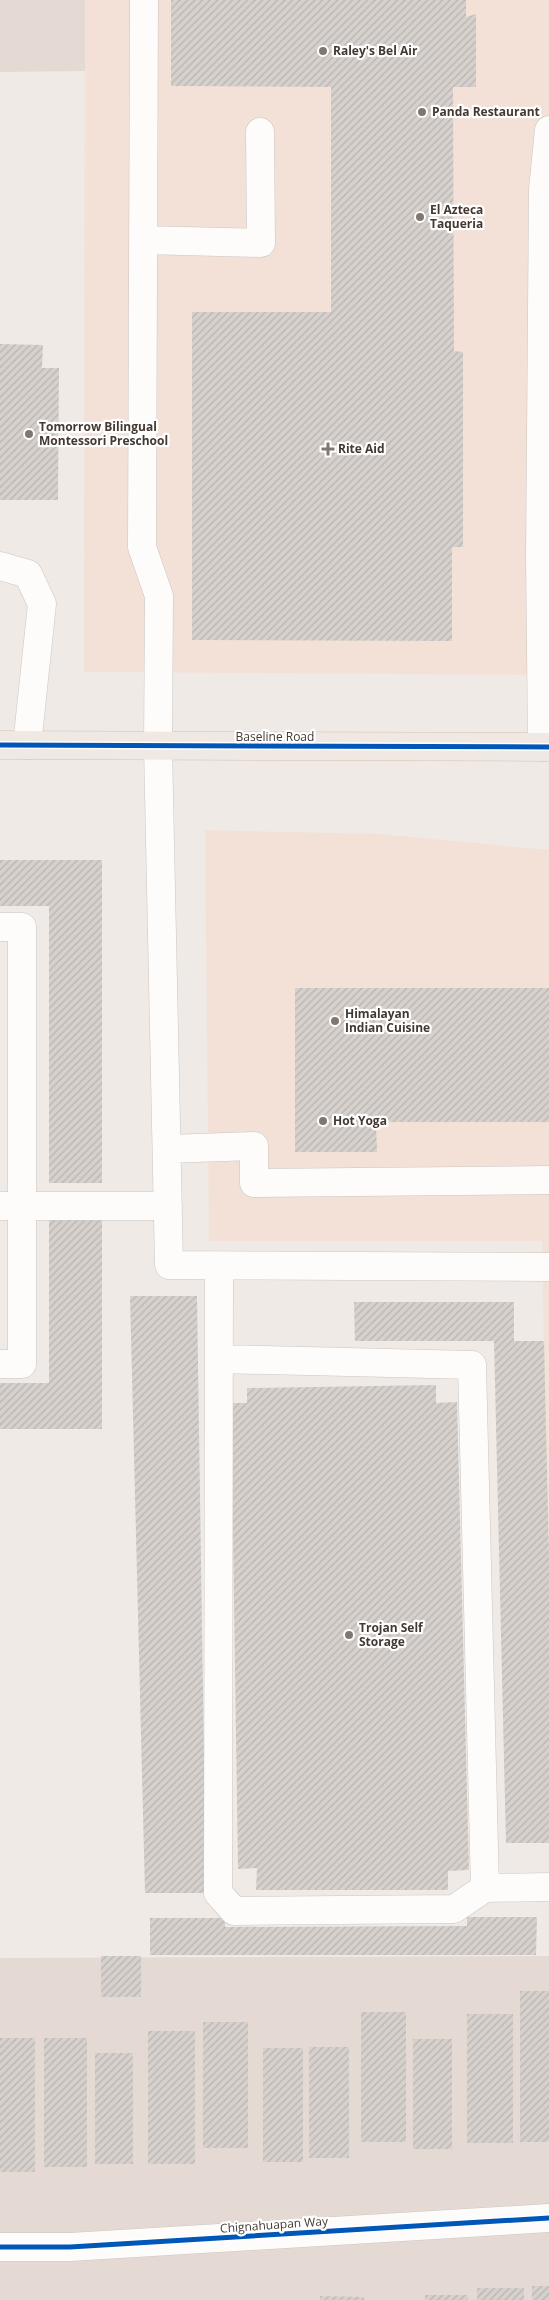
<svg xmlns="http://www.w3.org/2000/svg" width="549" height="2300" viewBox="0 0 549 2300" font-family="'Open Sans',sans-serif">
<defs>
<pattern id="building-hatch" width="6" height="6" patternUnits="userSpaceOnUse" patternTransform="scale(1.25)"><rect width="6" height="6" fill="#d7d1cd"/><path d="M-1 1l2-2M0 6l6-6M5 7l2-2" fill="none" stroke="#bab4b0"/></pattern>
</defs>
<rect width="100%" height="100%" fill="#efeae6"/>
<path fill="#e4dad3" d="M0,0H85V71L0,72Z
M549,1956V2300H0V1958Z"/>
<path fill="#f3e1d7" d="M85,0H549V675L84,672Z
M205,830L379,834L549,850V1639L542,1241H209Z"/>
<path fill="url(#building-hatch)" d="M171,0H466V17L476,14V87H453L454,351L463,352V547H452V641L192,640V312H331V87L171,86Z
M0,344L43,345L42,368H59L58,500H0Z
M0,860H102V1183H49V906H0Z
M295,988H549V1122H376L377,1152H295Z
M49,1220H102V1429H0V1383H49Z
M130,1296H197L206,1893H145Z
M354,1302H514V1341H544L549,1558V1843H506L494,1341H355Z
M436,1385V1403L457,1402L469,1870L448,1871V1890H256L257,1868L238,1869L231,1403H247V1388Z
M467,1917H537L536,1955H150V1918H225V1927L467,1926Z
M101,1956H141V1997H101Z
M520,1991H549V2142H520Z
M361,2012H406V2142H361Z
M467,2014H513V2143H467Z
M203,2022H248V2148H203Z
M148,2031H195V2164H148Z
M0,2038H35V2172H0Z
M44,2038H87V2167H44Z
M413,2039H452V2149H413Z
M309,2047H349V2158H309Z
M263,2048H303V2162H263Z
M95,2053H133V2164H95Z
M532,2286H549V2300H532Z
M477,2288H524V2300H477Z
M425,2295H468V2300H425Z
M320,2296L364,2297V2300H320Z"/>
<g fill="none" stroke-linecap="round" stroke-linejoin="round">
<defs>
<path id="minor" d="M144,0L142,547L159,596L158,747L169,1265L549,1267
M143,240L261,243L260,132
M0,566L28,574L42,604L27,745
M542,747L540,556L543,189L549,130
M0,927H22V1364H0
M167,1149L254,1146V1183L549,1180
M0,1206H168
M219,1266L218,1893L234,1911L454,1909L485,1888L549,1887
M219,1359L472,1365L485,1888
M0,2247H70L549,2218"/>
<path id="major" d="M0,745L549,747"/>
</defs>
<use href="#minor" stroke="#cbc6c2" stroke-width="29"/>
<use href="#major" stroke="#d3c1b2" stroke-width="29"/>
<use href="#minor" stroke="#fdfcfb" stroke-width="28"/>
<use href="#major" stroke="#f0e8e2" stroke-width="28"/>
<defs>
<path id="cycleway" d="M0,745L549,747
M0,2247H70L549,2218"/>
</defs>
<use href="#cycleway" stroke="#fff" stroke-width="8"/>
<use href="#cycleway" stroke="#0057b8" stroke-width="5"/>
</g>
<g fill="#807771" stroke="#fff" stroke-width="2">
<circle cx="323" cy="51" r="5"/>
<circle cx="422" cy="112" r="5"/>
<circle cx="420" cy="217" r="5"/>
<circle cx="29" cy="434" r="5"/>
<path d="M325.5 441.5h5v5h5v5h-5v5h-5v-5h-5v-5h5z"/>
<circle cx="335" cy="1021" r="5"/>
<circle cx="323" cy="1121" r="5"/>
<circle cx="349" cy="1635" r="5"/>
</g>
<g text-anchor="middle" stroke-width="4.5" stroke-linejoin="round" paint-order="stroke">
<g font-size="12" font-weight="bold" fill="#443932" stroke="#fff" text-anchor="start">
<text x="333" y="55">Raley's Bel Air</text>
<text x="432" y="116">Panda Restaurant</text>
<text x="430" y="214">El Azteca<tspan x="430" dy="14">Taqueria</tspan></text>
<text x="39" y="431">Tomorrow Bilingual<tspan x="39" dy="14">Montessori Preschool</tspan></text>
<text x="338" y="453">Rite Aid</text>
<text x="345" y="1018">Himalayan<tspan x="345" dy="14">Indian Cuisine</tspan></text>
<text x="333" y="1125">Hot Yoga</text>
<text x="359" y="1632">Trojan Self<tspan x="359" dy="14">Storage</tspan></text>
</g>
<g font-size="12" fill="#443932" stroke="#fff">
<text x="275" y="741">Baseline Road</text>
<text transform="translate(274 2225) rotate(-4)" y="4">Chignahuapan Way</text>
</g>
</g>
</svg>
